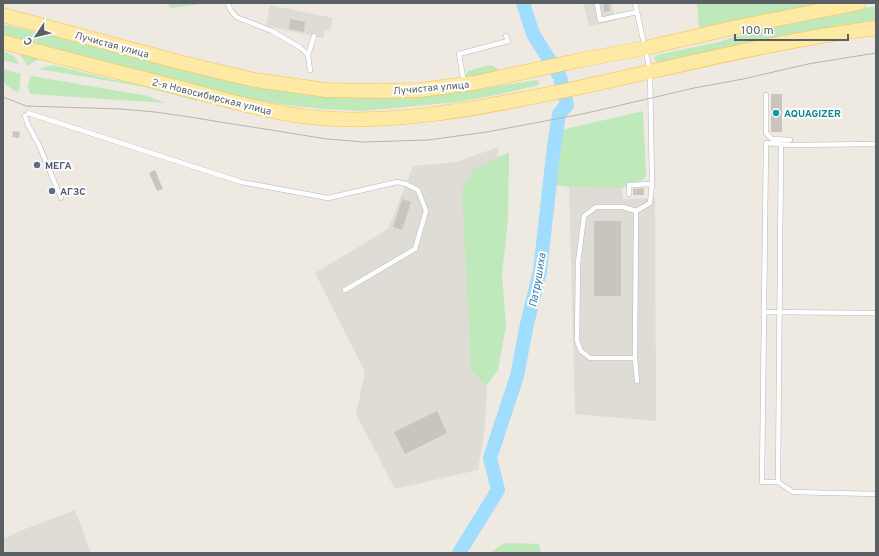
<svg xmlns="http://www.w3.org/2000/svg" width="879" height="556" viewBox="0 0 879 556" font-family="Overpass,sans-serif">
<rect width="100%" height="100%" fill="#eeeae1"/>
<path fill="#dfdcd6" d="M583,3H612L615,21L589,26Z
M270,5L333,18L330,31L325,30L323,38L266,26Z
M498,147L485,428L478,470L395,489L356,414L365,372L315,273L388,229L413,166L456,162Z
M569,187L622,188L623,199L655,198L656,421L575,414Z
M75,510L91,553H3V539L25,529Z"/>
<path fill="#bfe8bb" d="M166,3H208L171,8Z
M697,3H827L699,28Z
M876,6V20L780,36L659,63L655,61L654,58L657,55L719,42L760,29L830,14Z
M3,24L259,85L443,93L492,87L538,80L539,85L501,94L457,102L364,111L323,109L286,105L244,98L3,36Z
M17,50L40,58L28,66Z
M3,51L15,57L19,64L3,60Z
M535,63L536,66L471,78L466,77V74L468,71L490,65L497,68L498,71Z
M53,65L114,80L136,83L197,99V101L146,87L39,69Z
M3,69L21,74L19,92L13,90L3,82Z
M31,76L148,96L165,103L30,94L28,85Z
M643,111L646,176C642,183 635,182 627,182L626,186L622,188L569,187L554,185L561,130Z
M509,152L508,220L502,274L506,326L498,370L486,386L471,370L462,189L473,170Z
M505,543L539,544L541,553H490Z"/>
<g fill="none" stroke-linecap="round" stroke-linejoin="round">
<path stroke="#a0ddff" stroke-width="14" d="M459,553L498,490L490,458L517,376L527,324L540,271L554,146L559,114L567,105L560,77L533,34L523,3"/>
</g>
<path fill="#c9c5be" d="M603,3H609L610,11L604,12Z
M290,19L305,22L304,32L289,29Z
M771,94H782V132H771Z
M13,131L20,132L19,138L12,137Z
M155,170L163,189L157,191L149,173Z
M644,188V195H633V189Z
M402,199L411,202L402,230L393,227Z
M594,221H621V296H594Z
M437,411L447,433L405,454L394,432Z"/>
<g fill="none" stroke-linecap="round" stroke-linejoin="round">
<defs>
<path id="lane" d="M228,3L230,9L236,17L272,31L301,48L308,55L310,70
M597,3L600,20L637,12
M635,3L650,71L652,184L650,203L636,211L623,207H596L584,216L578,263L577,341L581,351L590,358H635L637,381
M308,55L314,36
M464,83L459,54L508,41L506,36
M766,95V133L772,139L790,140
M28,113L241,182L328,198L397,182L406,184L418,190L426,211L415,249L345,290
M25,116L28,125L39,145L61,198
M781,144L778,482H762L766,143L791,145L876,144
M629,194V185L652,184
M764,312L876,313
M635,358L636,211
M778,482L793,492L876,494"/>
<path id="primary" d="M3,15L179,62L254,80L326,90L379,91L420,90L474,83L581,60L645,48L737,27L859,3
M3,42C62,58 121,73 181,88C231,101 282,117 334,119C404,122 474,109 543,95C654,73 763,42 876,28"/>
</defs>
<use href="#lane" stroke="#b4b9bd" stroke-width="5.5"/>
<use href="#primary" stroke="#febe4b" stroke-width="15"/>
<use href="#lane" stroke="#fff" stroke-width="4.5"/>
<use href="#primary" stroke="#ffeaa5" stroke-width="14"/>
<path stroke="#b3b4b5" stroke-width="1" d="M3,97L26,106L121,109L155,112L183,116L327,139L364,142L428,140L487,132L587,113L694,88L743,79L808,64L876,53"/>
</g>
<circle fill="#0f9aa8" stroke="#fff" stroke-width="1.5" cx="776" cy="113" r="4"/>
<g fill="#5c6f8a" stroke="#fff" stroke-width="1.5">
<circle cx="37" cy="165" r="4"/>
<circle cx="52" cy="191" r="4"/>
</g>
<g text-anchor="middle" stroke-width="4" stroke-linejoin="round" paint-order="stroke">
<g font-size="10" fill="#5a5f64" stroke="#fff">
<text transform="translate(112 44) rotate(15)" y="4">Лучистая улица</text>
<text transform="translate(431 87) rotate(-5)" y="4">Лучистая улица</text>
<text transform="translate(212 96) rotate(14)" y="4">2-я Новосибирская улица</text>
</g>
<g font-size="10" font-weight="bold" fill="#0d838f" stroke="#fff" text-anchor="start">
<text x="784" y="117">AQUAGIZER</text>
</g>
<g font-size="10" font-weight="bold" fill="#4e5e75" stroke="#fff" text-anchor="start">
<text x="45" y="169">МЕГА</text>
<text x="60" y="195">АГЗС</text>
</g>
<g font-size="11" font-style="italic" fill="#337ab1" stroke="#fff">
<text transform="translate(537 280) rotate(-80)" y="4">Патрушиха</text>
</g>
</g>
<rect width="879" height="556" fill="none" stroke="#5a5f64" stroke-width="8"/>
<g transform="translate(36 36) rotate(235)" stroke="#ffffff" stroke-width="3" paint-order="stroke">
<path d="M0-3L7 15L0 10L-7 15Z" fill="#5a5f64"/>
<text y="-6" font-size="11" font-weight="bold" text-anchor="middle" fill="#5a5f64">С</text>
</g>
<path d="M735 34v6h113v-6" fill="none" stroke="#5a5f64" stroke-width="2"/>
<text x="741" y="34" font-size="12" fill="#5a5f64" stroke="#ffffff" stroke-width="3" paint-order="stroke">100 m</text>
</svg>
